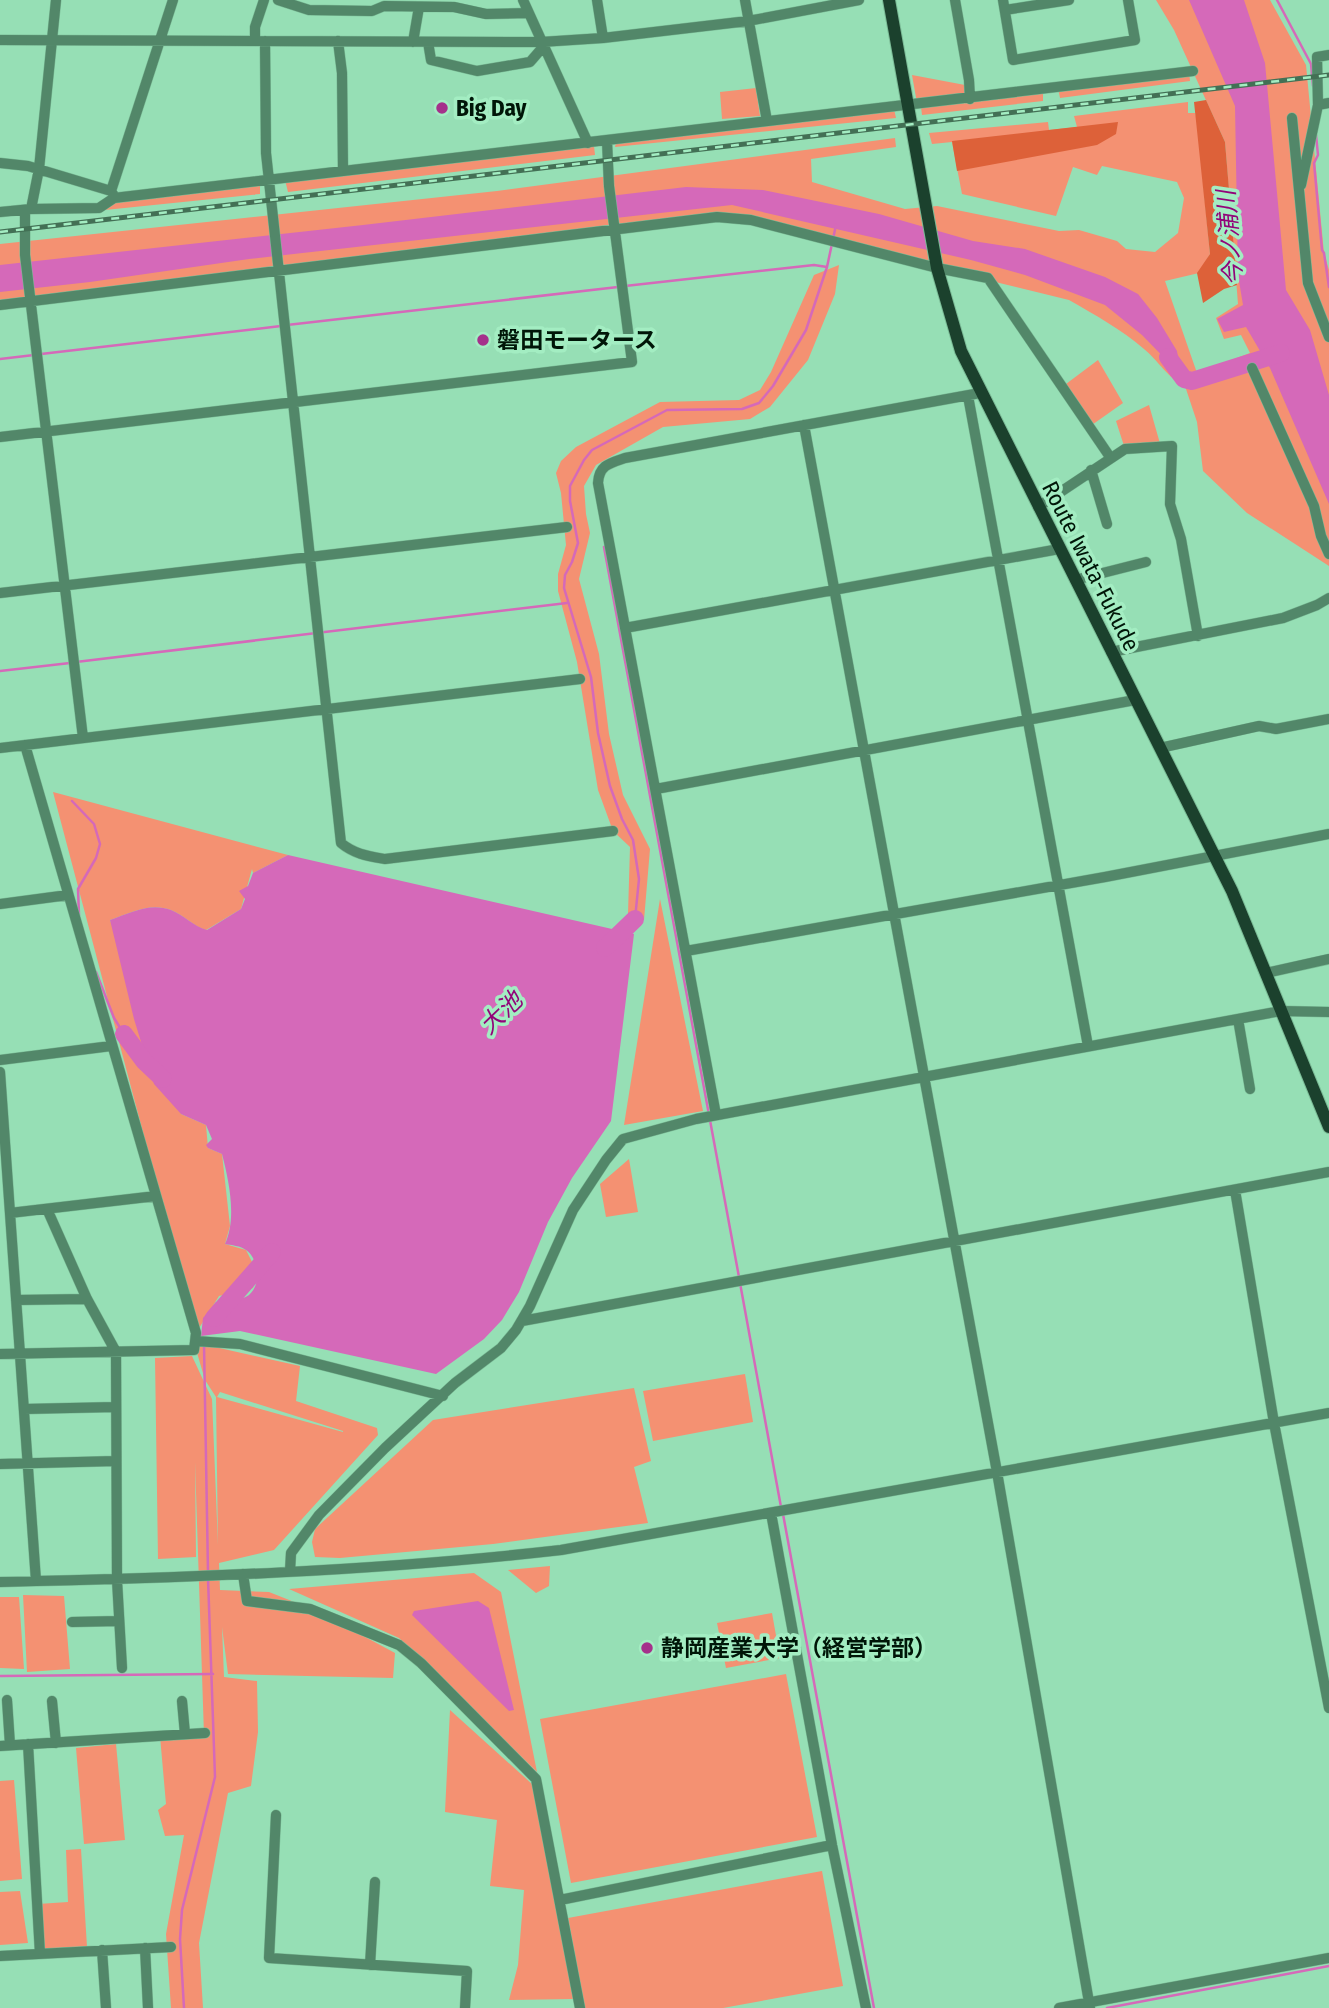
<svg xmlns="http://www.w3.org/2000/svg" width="1329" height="2008" viewBox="0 0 1329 2008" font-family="'Fira Sans Condensed','Noto Sans JP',sans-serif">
<rect width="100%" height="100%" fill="#96dfb5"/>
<path fill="#f49172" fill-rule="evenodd" d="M1156,0H1270L1306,65L1324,253L1329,270V566L1247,513L1203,471L1197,422L1185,386C1168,379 1158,360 1144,349C1121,329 1095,315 1069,300L729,217L0,305V244L497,191L895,138L896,147L811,159L812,182L905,209L937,206L1059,231L1079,230L1117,241L1126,249L1155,252L1178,233L1184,198L1177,182L1102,166L1097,175L1073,167L1056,216L962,194L952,142L932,144L929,133L1048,122L1049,130L1077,127L1074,116L1188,102V113H1195L1197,120L1210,254L1199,273L1165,281L1197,373L1250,353L1241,335L1224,339L1216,318L1238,304L1225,142L1174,30Z
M1189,72L1190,81L1060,98L1058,88Z
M912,75L965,85L966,96L917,103Z
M756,88L760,116L722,119L720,92Z
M1043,90V101L922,115L921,107Z
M894,109L896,118L615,147L617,139Z
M594,146L595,155L288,192L285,180Z
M260,183V194L105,210L114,198Z
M839,265L835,294L808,360L770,407L750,419L663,427L596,465L584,486L586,514L590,533L579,579L599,654L609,734L623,795L650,849L644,920L628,914L630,847L613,831L598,790L577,662L558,591V574L566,545L561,493L556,473L561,461L576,447L660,402L739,400L760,390L771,372L814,275Z
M1098,360L1123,403L1089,427L1062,387Z
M1149,405L1161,447L1125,449L1116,421Z
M53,792L288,855L253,873L252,869L241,909L206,930C193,926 184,915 171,910C150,902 130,913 110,920L181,1114L206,1125L208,1148L222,1154L230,1226L225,1244L246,1250L256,1270L253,1288L219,1296L196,1333Z
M660,899L703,1111L624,1125Z
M629,1159L638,1212L606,1217L600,1184Z
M195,1346L215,1347L300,1366L296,1401L377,1428L378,1435L274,1550L219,1563L220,1590L269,1592L317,1611L395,1653L393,1678L228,1674L222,1627L224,1677L257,1681L258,1732L251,1786L228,1793L199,1943L203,2008H171L166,1934L184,1835L165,1836L158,1810L166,1804L160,1736L204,1735L195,1462L196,1557L158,1559L155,1358L192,1356L212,1399L218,1545L216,1397L205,1380ZM220,1392L343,1431V1432L217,1397Z
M745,1374L753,1422L653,1441L643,1391Z
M634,1388L651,1461L634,1467L648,1523L493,1544L340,1558L315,1557L312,1542L315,1529L433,1420Z
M550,1566L549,1586L536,1593L508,1570Z
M474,1573L501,1592L537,1772L399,1638L289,1589Z
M23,1595L64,1596L70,1669L27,1672Z
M0,1597H19L24,1669L0,1668Z
M772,1613L780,1658L726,1668L717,1623Z
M786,1674L817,1837L571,1883L540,1719Z
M450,1710L532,1784L574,1999L509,2000L518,1965L524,1890L490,1886L497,1820L445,1812Z
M116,1744L125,1840L84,1844L76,1748Z
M14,1780L22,1879L0,1881V1781Z
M81,1849L87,1947L42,1950L38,1904L68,1902L66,1850Z
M822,1871L843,1986L723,2008H585L568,1918Z
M20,1891L28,1943L0,1945V1892Z"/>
<path fill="#dd6139" d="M1206,100L1225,142L1237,285L1224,289L1203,303L1197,273L1210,254L1194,102Z
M1118,122L1116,134L1097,145L957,171L952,141Z"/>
<path fill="#d569b9" d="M1189,0H1244L1265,63L1286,290L1310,330L1329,395V504L1270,368L1246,327L1224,332L1217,319L1243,305L1238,275L1235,106Z
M686,187L763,190L879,214L973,241L1025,249L1105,277L1138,294L1157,318L1177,351L1181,375L1142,335L1105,305L1025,275L971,260L732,205L249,259L90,282L0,292V265L363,225Z
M288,855L634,934L611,1121L572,1178L548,1222L519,1292L502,1320L484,1339L436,1374L240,1331L201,1336L203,1318L216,1302C226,1301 241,1301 249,1295C262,1284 259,1259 246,1250C241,1246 231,1245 225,1244C237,1218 229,1181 222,1154L208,1148L206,1145L212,1139L206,1125L181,1114L154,1084L134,1019L110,920C130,913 150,902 171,910C184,915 193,926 207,930L241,909L245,899L239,891L248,886L253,873Z
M478,1601L489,1608L514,1710L509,1711L412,1615L414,1611Z"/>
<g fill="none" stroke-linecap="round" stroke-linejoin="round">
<path stroke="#d569b9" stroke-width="2.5" d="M1277,0L1311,64L1313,86
M1316,135L1318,155L1314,163L1322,250L1324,253L1329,287
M625,286L814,265L827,267
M287,325L618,287
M41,354L281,326
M0,359L34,355
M604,547L739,1277
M76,662L567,603
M0,671L70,663
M72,801L94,824L100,844L96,858L78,889L79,915
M635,919L639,879L633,840L622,819L610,786L598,733L591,677L564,588L565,575L572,562L578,543L570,501V486L584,460L592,450L667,410L742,409L759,403L773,386L806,330L827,267L836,225
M96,972L114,1018L124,1034
M740,1283L781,1507
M204,1344L208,1572
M783,1514L874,2008
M0,1676L213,1674
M184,2008L180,1939L182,1910L215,1777L208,1578
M1107,2008L1329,1966"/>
<path stroke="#d569b9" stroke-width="18" d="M1168,357L1184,379L1192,381L1281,353
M605,948L635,919
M124,1034L144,1061L163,1079
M214,1318L272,1252"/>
<defs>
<path id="minor" d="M278,0L309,10L372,11L384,6L454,7L486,14L528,13
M523,0L588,143
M597,0L603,38
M745,0L767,121
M955,0L969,80L970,99
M1003,0L1013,60L1135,40L1128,0
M1005,10L1069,0
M0,40L541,42L603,38L748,21L859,0
M255,41V27L264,0
M265,41L266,153L341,843C354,854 368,856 385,859L613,831
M338,41L342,73L343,171
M413,42L419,7
M428,42L431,60L477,71L530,62L543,47
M1318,105L1317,57L1329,55
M1292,118L1308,283L1329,337
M0,163L28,166L111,191L113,194
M1301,185L1318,105L1329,103
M111,191L173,0
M31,209L39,169L56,0
M25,210V255L83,738
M0,212L31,209L99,208L114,198L1193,71
M0,305L717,217L751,220L937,268L988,278L1110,457
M1252,368L1314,506L1321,536L1329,554
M968,396L1088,1046
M804,425L997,1472L1090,2008
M0,437L632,362L609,186L607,141
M1091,470L1107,524
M1038,507L1125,449L1172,446L1170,504L1181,539L1198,636
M1075,580L1146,562
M0,593L567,527
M625,628L1059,549
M1111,652L1283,618L1317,605L1329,598
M0,748L580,679
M1160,748L1259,726L1276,729L1329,719
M656,789L1135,700
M0,904L68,895
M686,951L1105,877L1329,834
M1266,973L1329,959
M1238,1019L1250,1089
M0,1060L111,1046
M0,1072L36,1581
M716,1115L598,483C599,465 610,463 625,458L980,393
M1235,1190L1274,1423L1329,1708
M47,1209L87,1299L116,1352L117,1580L122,1668
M10,1213L156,1196
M16,1300L87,1299
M522,1321L1329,1172
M195,1341L240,1344L443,1396
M0,1354L194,1350L196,1333L25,745
M24,1409L116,1407
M0,1464L116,1461
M771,1513L832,1845L866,2008
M290,1571L291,1553L319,1515L385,1448L455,1383L501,1348L516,1330L530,1306L573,1210L606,1160L623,1139L696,1119L1281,1011L1329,1012
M243,1574L247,1601L310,1609L399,1645L421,1663L536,1779L580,2008
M0,1582C187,1578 375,1571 561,1550L1329,1413
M72,1622L119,1621
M7,1700L10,1745
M52,1701L56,1743
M182,1701L185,1734
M28,1744L40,1954
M0,1746L205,1733
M276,1815L269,1958L467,1971L465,2008
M560,1900L832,1845
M145,1948L148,2008
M102,1950L106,2008
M0,1956L171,1947
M370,1965L375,1882
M1059,2008L1329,1958"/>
<path id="major" d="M889,0L937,268L961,351L1232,891L1329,1127"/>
</defs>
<use href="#minor" stroke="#7bbb96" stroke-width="11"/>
<use href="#major" stroke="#7bbb96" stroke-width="14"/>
<use href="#minor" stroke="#528769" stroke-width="10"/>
<use href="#major" stroke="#1b412d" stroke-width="12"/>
<defs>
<path id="rail" d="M0,232L1329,75"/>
</defs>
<use href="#rail" stroke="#437055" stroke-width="5"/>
<use href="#rail" stroke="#a3edc2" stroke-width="2.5" stroke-dasharray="8" stroke-linecap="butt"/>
</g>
<g fill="#a5318b" stroke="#a3edc2" stroke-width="2.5">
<circle cx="442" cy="108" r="7"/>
<circle cx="483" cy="340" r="7"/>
<circle cx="647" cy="1648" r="7"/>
</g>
<g text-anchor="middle" stroke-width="7" stroke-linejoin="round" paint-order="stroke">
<g font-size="23" font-weight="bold" fill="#001608" stroke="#a3edc2" text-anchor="start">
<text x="456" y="116">Big Day</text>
<text x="497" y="348">磐田モータース</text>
<text x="661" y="1656">静岡産業大学（経営学部）</text>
</g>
<g font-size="23" fill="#001608" stroke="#a3edc2">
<text transform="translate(1091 566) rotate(63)" y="8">Route Iwata-Fukude</text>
</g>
<g font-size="24" font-style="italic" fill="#920479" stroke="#a3edc2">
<text transform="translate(1230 238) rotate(-95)" y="8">今ノ浦川</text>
<text transform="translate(501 1013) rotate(-44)" y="8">大池</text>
</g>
</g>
</svg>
